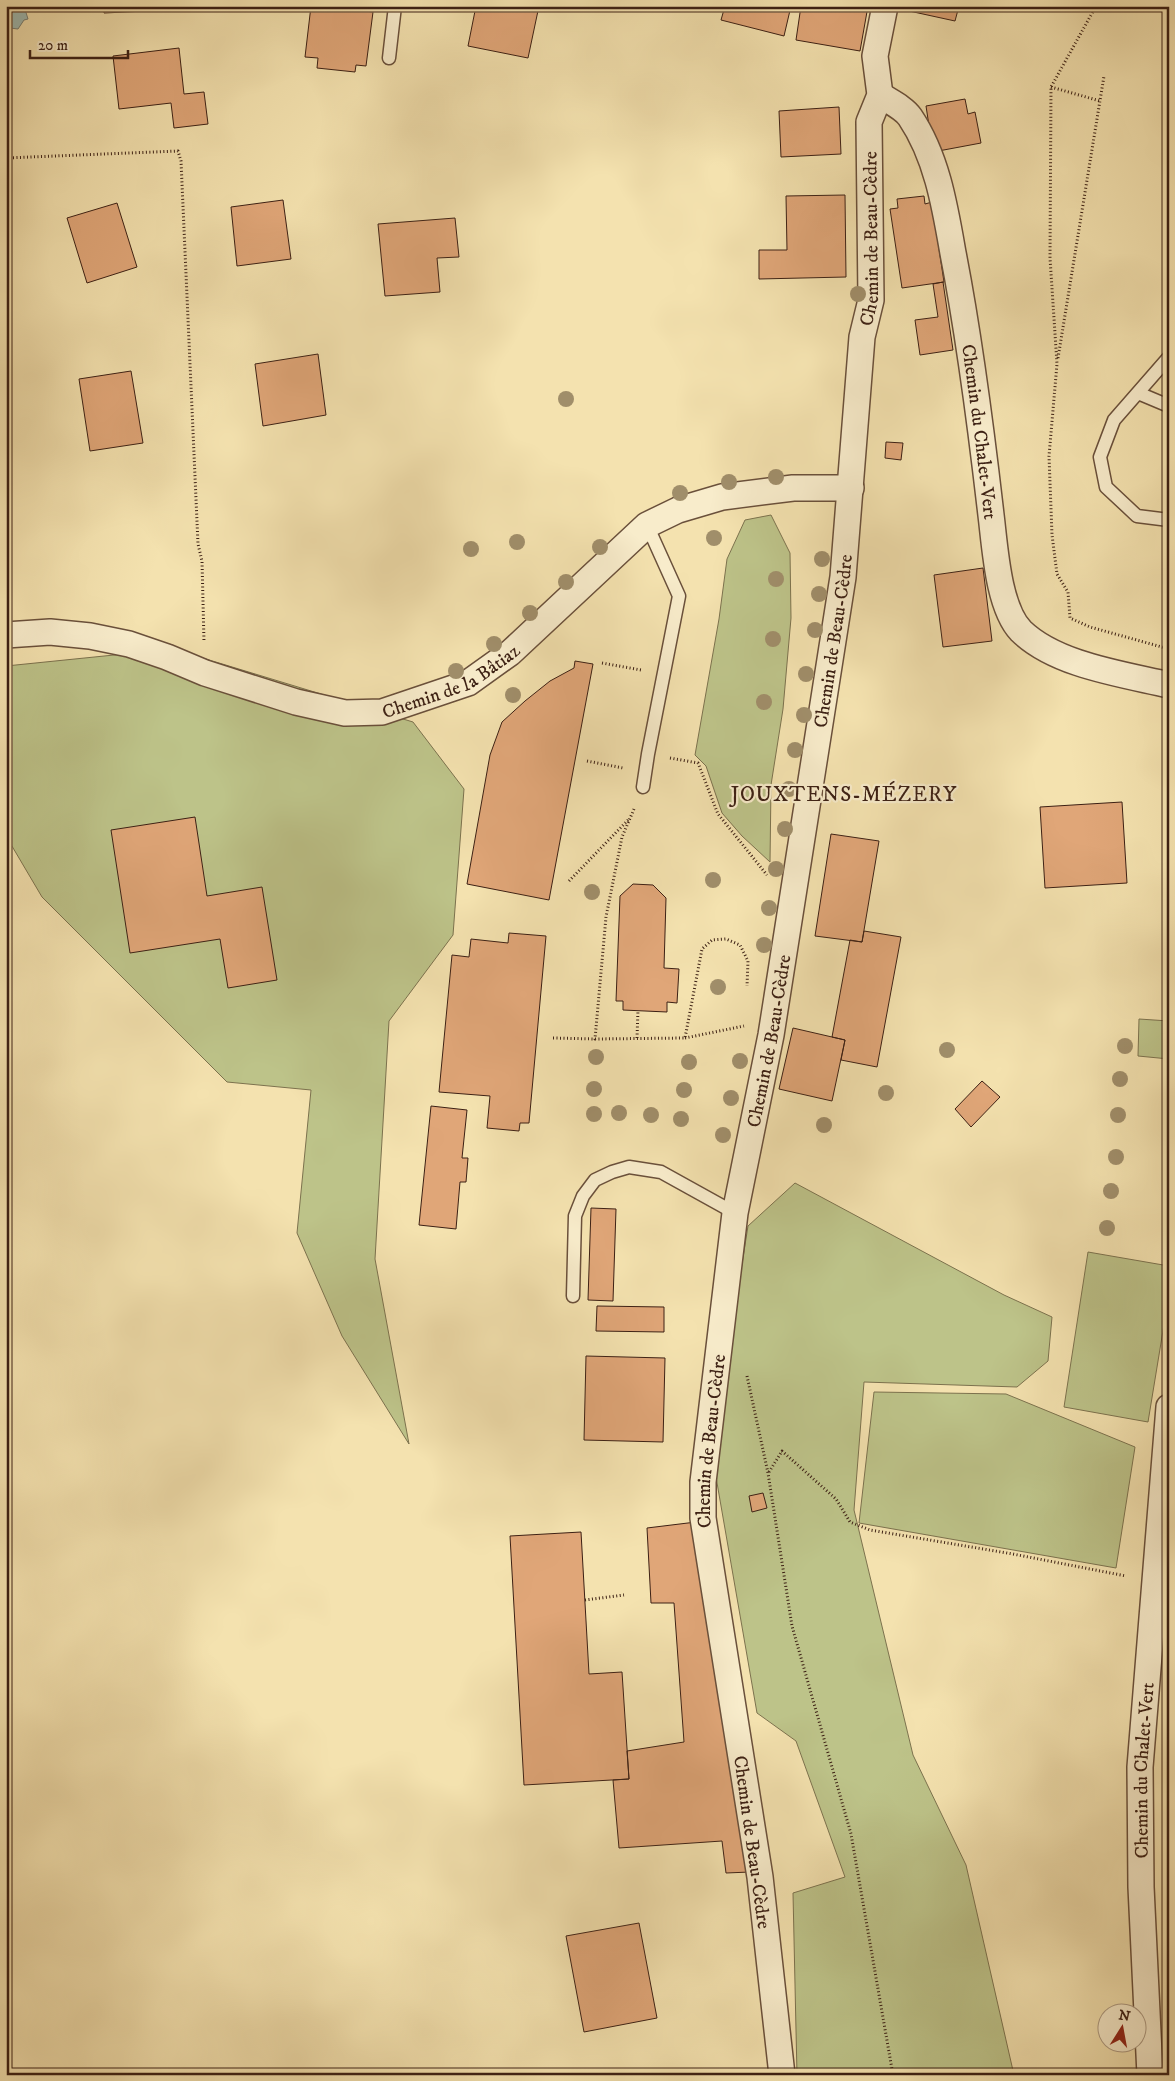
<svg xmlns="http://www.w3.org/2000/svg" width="1175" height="2081" viewBox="0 0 1175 2081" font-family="'IM FELL DW Pica',serif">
<rect width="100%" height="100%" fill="#f4e2af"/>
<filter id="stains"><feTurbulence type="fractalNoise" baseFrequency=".004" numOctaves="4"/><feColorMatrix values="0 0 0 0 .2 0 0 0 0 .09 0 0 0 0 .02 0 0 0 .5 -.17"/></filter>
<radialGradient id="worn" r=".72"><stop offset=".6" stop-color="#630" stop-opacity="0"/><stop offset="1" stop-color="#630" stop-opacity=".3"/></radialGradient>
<path fill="#bdc389" stroke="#7c724e" d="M771,515L790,553L791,618L783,709L771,785L770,862L742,836L722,813L706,766L695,755L719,619L727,559L745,520Z
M173,649L413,722L464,789L453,935L389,1021L375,1259L409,1444L342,1336L297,1233L311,1090L227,1082L42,897L6,836V666Z
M1139,1019L1169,1021V1059L1138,1056Z
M795,1183L1004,1295L1052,1317L1048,1361L1017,1387L864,1382L854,1510L913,1755L966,1865L1014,2075H797L793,1893L845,1877L796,1741L757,1713L712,1454L748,1226Z
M1088,1252L1169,1266V1294L1148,1422L1064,1407Z
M874,1392L1006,1394L1135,1447L1116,1568L859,1523Z"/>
<path fill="#9fbcb4" stroke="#777e74" d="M6,6H24L28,19L24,20L18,29L10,28L6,24Z"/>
<path fill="#e0a678" stroke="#3c2014" d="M104,6H166V10L104,13Z
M311,6H358L357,10L373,12L366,66L356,65L355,72L317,68L318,58L305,57Z
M476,6H539L528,58L468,46Z
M725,6H791L784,36L721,20Z
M801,6H868L860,51L796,40Z
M901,6H959L955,21L900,9Z
M179,48L184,94L204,92L208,124L174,128L171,103L119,109L113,56Z
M965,99L968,114L975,112L981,143L933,152L926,106Z
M839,107L841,154L781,157L779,111Z
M845,195L846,277L759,279V250H787L786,196Z
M924,196L925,204L932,202L944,282L902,288L890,209L898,208L897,199Z
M283,200L291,259L237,266L231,207Z
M117,203L137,267L87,283L67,218Z
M455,218L459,257L437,258L440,292L385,296L378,224Z
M943,282L953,350L920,355L915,320L938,317L933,284Z
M318,354L326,415L263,426L255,364Z
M131,371L143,443L90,451L79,379Z
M886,442L903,443L901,460L885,458Z
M983,568L992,641L943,647L934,575Z
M575,661L593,664L549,900L467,884L490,755L502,722L525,701L550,681L574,668Z
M1122,802L1127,883L1045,888L1040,807Z
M195,817L207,896L262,887L277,980L228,988L220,939L130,953L111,830Z
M831,834L879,841L862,942L815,936Z
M633,884L653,885L666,898L664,968L679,969L677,1003L667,1002V1012L623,1010V1001H616L620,896Z
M864,931L901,937L877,1067L841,1060L845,1040L832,1037L850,940L862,942Z
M509,933L546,936L529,1123H520L519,1131L487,1128L490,1096L439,1092L452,955L469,957L471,939L508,943Z
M793,1028L845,1040L832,1101L779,1089Z
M982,1081L1000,1097L971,1127L955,1109Z
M431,1106L467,1110L462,1158H468L466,1182H460L456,1229L419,1225Z
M591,1208L616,1209L613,1301L588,1300Z
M597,1306L664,1307V1332L596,1331Z
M586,1356L665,1358L663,1442L584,1440Z
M763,1493L767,1508L752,1512L749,1496Z
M696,1522L750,1872L726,1873L722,1841L619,1848L613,1780L629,1779L627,1751L684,1742L674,1603H651L647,1528Z
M581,1532L589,1674L622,1672L629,1779L524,1785L510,1536Z
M639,1923L657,2018L584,2032L566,1936Z"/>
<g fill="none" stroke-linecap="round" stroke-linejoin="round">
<defs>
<path id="lane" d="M389,58L395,6
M1169,357L1114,420L1100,457L1106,487L1137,516L1169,520
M1138,393L1169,406
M643,787L648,754L679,596L647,525
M573,1296L575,1216L583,1196L595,1180L612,1172L629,1167L661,1172L735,1213"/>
<g id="street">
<path id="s1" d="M880,95C889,101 904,108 910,117C937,157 945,207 953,253C970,340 981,428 991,515C995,547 998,607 1021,631C1056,665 1122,674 1169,685"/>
<path id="s2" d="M6,635L50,632L90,636L129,644L167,657L205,673L296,702L345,713L382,712L468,683L510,653L647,525L678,510L722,497L793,488H851"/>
<path id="s3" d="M782,2075L760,1877L703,1518V1482L735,1213L771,1035L843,577L862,337L871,300L869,122L880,95L875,56L885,6"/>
<path id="s4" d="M1150,2075L1141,1887L1140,1767L1169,1407"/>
</g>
</defs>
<use href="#lane" stroke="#6a503b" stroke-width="15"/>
<use href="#street" stroke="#6a503b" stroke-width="28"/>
<path stroke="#3c2014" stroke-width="3" stroke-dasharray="1 2.5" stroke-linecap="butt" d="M1096,6L1051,87L1050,258L1057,364L1049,456L1052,535L1057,574L1068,592L1070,618L1090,627L1169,649
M1051,87L1100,101
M6,158L178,151L181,161L198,544L202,561L204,642
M1058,358L1104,76
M602,663L641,670
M670,758L698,763L718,814L767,875
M587,761L623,768
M634,809L622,837L606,917L595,1039L685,1038L702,949L712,940L726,939L740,945L748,961L747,986
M569,881L629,819
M553,1038L595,1039
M637,1038L638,1010
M685,1038L744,1026
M747,1376L768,1473L792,1626L851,1834L893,2075
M769,1472L782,1451L836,1499L850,1522L870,1530L1013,1554L1126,1576
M585,1600L624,1595"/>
<use href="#lane" stroke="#f8eccb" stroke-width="12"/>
<use href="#street" stroke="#f8eccb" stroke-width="25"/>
</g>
<g fill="#a08e6a">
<circle cx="858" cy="294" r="8"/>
<circle cx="566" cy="399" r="8"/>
<circle cx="776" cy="477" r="8"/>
<circle cx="729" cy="482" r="8"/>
<circle cx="680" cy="493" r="8"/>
<circle cx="714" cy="538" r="8"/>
<circle cx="517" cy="542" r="8"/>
<circle cx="600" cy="547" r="8"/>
<circle cx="471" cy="549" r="8"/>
<circle cx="822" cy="559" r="8"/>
<circle cx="776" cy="579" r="8"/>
<circle cx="566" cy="582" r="8"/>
<circle cx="819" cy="594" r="8"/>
<circle cx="530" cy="613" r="8"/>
<circle cx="815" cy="630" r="8"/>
<circle cx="773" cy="639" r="8"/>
<circle cx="494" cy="644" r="8"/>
<circle cx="456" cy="671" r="8"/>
<circle cx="806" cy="674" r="8"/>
<circle cx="513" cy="695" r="8"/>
<circle cx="764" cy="702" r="8"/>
<circle cx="804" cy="715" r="8"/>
<circle cx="795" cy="750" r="8"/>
<circle cx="789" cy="789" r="8"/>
<circle cx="785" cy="829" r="8"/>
<circle cx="776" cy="869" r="8"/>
<circle cx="713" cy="880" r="8"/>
<circle cx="592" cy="892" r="8"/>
<circle cx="769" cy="908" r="8"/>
<circle cx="764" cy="945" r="8"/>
<circle cx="718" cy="987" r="8"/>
<circle cx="1125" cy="1046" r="8"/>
<circle cx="947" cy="1050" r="8"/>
<circle cx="596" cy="1057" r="8"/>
<circle cx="740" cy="1061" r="8"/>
<circle cx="689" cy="1062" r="8"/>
<circle cx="1120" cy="1079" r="8"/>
<circle cx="594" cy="1089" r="8"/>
<circle cx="684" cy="1090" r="8"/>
<circle cx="886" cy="1093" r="8"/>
<circle cx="731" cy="1098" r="8"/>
<circle cx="619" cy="1113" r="8"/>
<circle cx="594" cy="1114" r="8"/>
<circle cx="651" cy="1115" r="8"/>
<circle cx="1118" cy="1115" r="8"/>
<circle cx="681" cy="1119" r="8"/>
<circle cx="824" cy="1125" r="8"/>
<circle cx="723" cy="1135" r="8"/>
<circle cx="1116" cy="1157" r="8"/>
<circle cx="1111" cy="1191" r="8"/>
<circle cx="1107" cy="1228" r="8"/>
</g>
<g text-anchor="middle" stroke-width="4.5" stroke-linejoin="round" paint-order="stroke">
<g font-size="19" fill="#3c2014" stroke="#f8eccb">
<text dy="7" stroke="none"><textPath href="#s3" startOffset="1855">Chemin de Beau-Cèdre</textPath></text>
<text dy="7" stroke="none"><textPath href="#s1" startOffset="362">Chemin du Chalet-Vert</textPath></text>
<text dy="7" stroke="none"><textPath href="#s3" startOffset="1450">Chemin de Beau-Cèdre</textPath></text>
<text dy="7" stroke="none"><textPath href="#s2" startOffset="464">Chemin de la Bâtiaz</textPath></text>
<text dy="7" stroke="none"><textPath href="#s3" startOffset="1045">Chemin de Beau-Cèdre</textPath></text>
<text dy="7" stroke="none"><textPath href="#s3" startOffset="640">Chemin de Beau-Cèdre</textPath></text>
<text dy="7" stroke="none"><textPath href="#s4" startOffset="305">Chemin du Chalet-Vert</textPath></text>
<text transform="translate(753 1842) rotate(82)" y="7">Chemin de Beau-Cèdre</text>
</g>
<g font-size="21" letter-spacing="1" fill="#3c2014" stroke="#f8eccb">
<text x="844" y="801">JOUXTENS-MÉZERY</text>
</g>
</g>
<rect width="1175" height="2081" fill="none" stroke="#f4e2af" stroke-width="25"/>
<rect x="8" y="8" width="1160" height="2066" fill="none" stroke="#3c2014" stroke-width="2.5"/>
<rect x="12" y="12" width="1150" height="2056" fill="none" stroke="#3c2014"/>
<g transform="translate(1122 2028) rotate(11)"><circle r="24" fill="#f8eccb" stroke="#ad9a82"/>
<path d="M0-4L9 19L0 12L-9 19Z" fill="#8f2418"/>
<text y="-8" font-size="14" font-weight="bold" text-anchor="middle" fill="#3c2014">N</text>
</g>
<path d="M30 50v8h98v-8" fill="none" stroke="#3c2014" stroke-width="2.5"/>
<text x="38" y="50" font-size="15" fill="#3c2014" stroke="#f8eccb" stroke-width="4" paint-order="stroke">20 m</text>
<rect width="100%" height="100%" filter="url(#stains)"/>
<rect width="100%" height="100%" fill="url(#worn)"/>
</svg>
